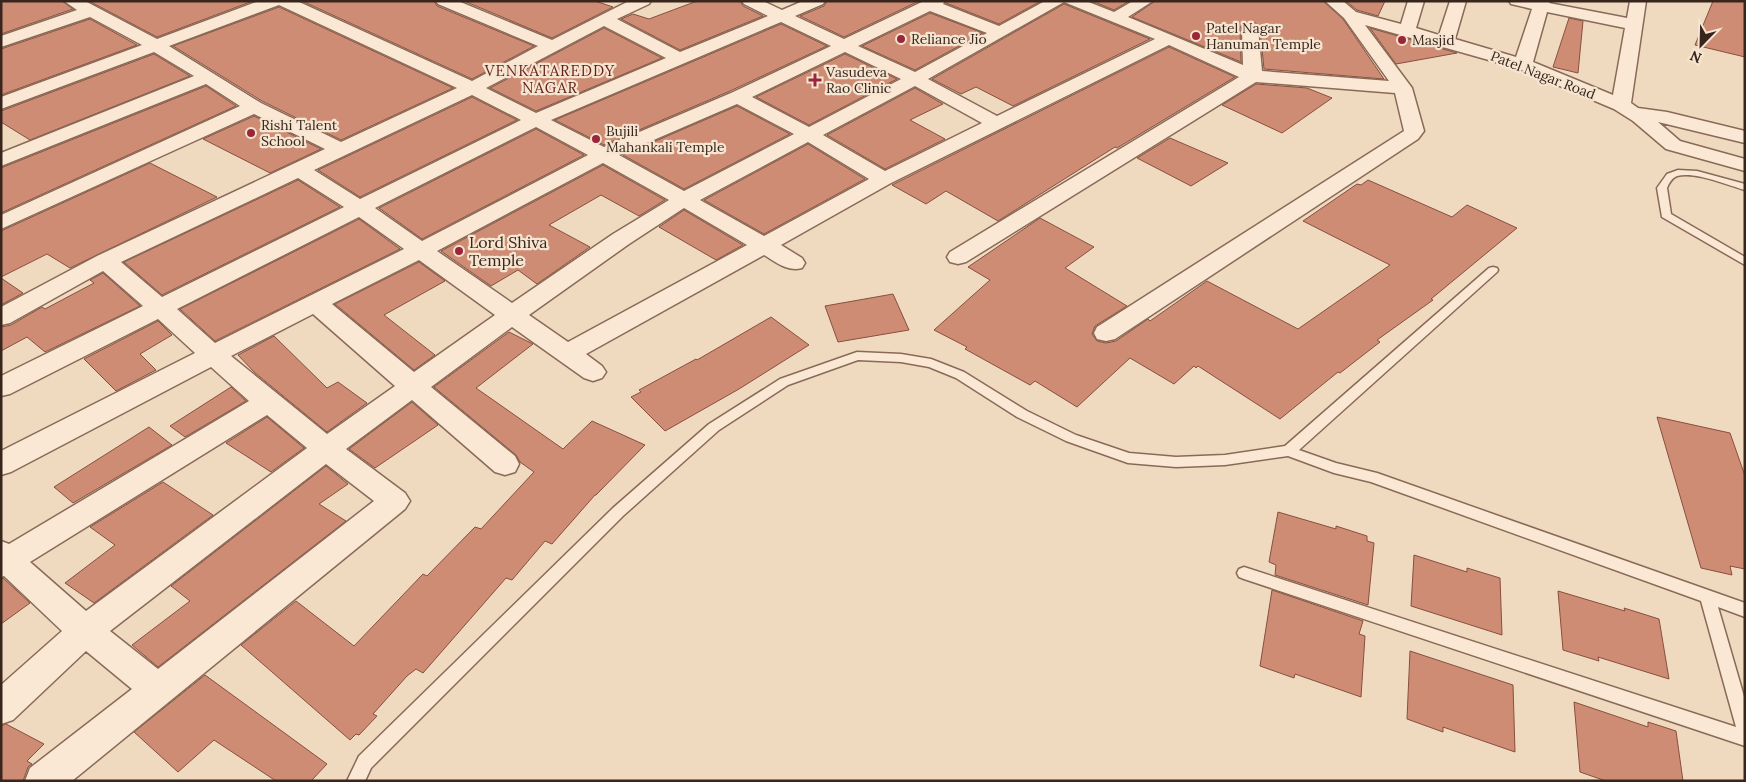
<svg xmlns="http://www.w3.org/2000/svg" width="1746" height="782" viewBox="0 0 1746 782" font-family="Lora,serif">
<rect width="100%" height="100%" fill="#efdac0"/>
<path fill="#ce8c75" stroke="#884f3d" d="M1,1H62L73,9L1,34Z
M89,1H253L157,37Z
M302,1H434L437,6L534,46L472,79Z
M464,1H595L613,7L552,38Z
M697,1H740L743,6L763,16L680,50L621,19L633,14L649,19Z
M827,1H919L844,37L800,16L824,6Z
M947,1H1041L999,24L946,3Z
M1092,1H1129L1114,10Z
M1155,1H1323L1343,19L1384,79L1264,69L1260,29L1256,23H1244L1240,28L1241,62L1132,17Z
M1346,1H1385L1378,16L1357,10Z
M1713,1H1745V57L1695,45Z
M1064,4L1150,39L1013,106L976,87L961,94L932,79Z
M279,7L453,88L341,140L262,101L173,46Z
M930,13L983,33L915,70L862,46Z
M1569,18L1583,21L1578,73L1553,67Z
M90,19L137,45L1,95V49Z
M781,24L827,46L730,91L604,145L555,120Z
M604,28L662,58L536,111L490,88Z
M1370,28L1457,53L1396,64Z
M1169,47L1235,77L1117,148L1115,147L998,221L946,191L926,204L892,185Z
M154,54L190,76L30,140L1,122V111Z
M845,54L897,79L809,125L756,97Z
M1256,84L1307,88L1332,98L1282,133L1222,105Z
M206,86L236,106L1,213V168Z
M915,88L943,104L910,120L945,139L885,169L827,135Z
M472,97L517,120L360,197L318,170Z
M737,106L790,134L684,189L623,155Z
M254,116L321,149L270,173L203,139Z
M536,129L584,155L422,239L379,208Z
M1170,138L1228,163L1191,186L1137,158Z
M808,144L865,179L764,234L704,200Z
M150,163L217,197L70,268L47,254L1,277V231Z
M603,165L665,200L639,216L601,195L549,225L590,247L537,284L518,270L491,286L441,251Z
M298,180L340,207L162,295L124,262Z
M1368,180L1452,217L1467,205L1517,228L1431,299L1433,300L1377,340L1380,342L1340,373L1338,372L1280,419L1198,366L1196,368L1194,366L1174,384L1130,358L1077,407L1035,381L1030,385L965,349L967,347L934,330L990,280L968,267L1040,218L1094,247L1065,268L1127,306L1095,326L1092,334L1097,341L1106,343L1116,341L1148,319L1150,321L1207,281L1298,329L1390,265L1303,221L1357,184L1361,185Z
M684,210L743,245L716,260L659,227Z
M359,219L400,249L215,341L180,309Z
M419,262L445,281L384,315L435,355L414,370L335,304Z
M103,273L140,306L45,352L27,337L1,351V327L11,325L42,307L45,309L94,283L90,280Z
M1,278L23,293L1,305Z
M893,294L909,330L838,342L825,306Z
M771,317L809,345L739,389L665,431L631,397L641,392L639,390L696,359L697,360Z
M158,321L172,335L140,354L156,370L116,391L84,359Z
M509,332L533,344L476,388L563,449L592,421L645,445L596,495H595L552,544L545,541L512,580L506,578L423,673L416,669L407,676L373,714L377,716L359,735L356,734L350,740L241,645L296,601L354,646L423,574L427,576L475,527L481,529L534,472L520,462L516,455L434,387Z
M274,336L327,388L338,382L367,403L327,432L254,372L238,355Z
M231,387L246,401L185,437L170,426Z
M412,402L438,425L375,468L349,449Z
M267,417L304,448L271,472L226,443Z
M1657,417L1730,433L1745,476V569L1730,566L1732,575L1701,568Z
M149,427L172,445L73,503L54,487Z
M326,466L348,484L319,504L346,521L158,667L132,645L190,601L171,586Z
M163,482L213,515L94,603L65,583L115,545L90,527Z
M1278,512L1336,529V526L1367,536V541L1374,543L1368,605L1275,575L1276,565L1269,562Z
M1414,555L1467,572V568L1500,578L1502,635L1411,606Z
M3,578L30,603L1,624V579Z
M1272,590L1363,621L1359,634L1365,636L1361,697L1295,674L1294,678L1260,666Z
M1558,591L1625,611L1624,608L1659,619L1669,679L1598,657L1599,661L1563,650Z
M1410,651L1513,685L1515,752L1443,727V732L1407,719Z
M205,675L327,764L311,781H276L214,740L178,772L134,732Z
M1574,702L1648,727V722L1676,731L1683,781H1606L1580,772Z
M6,724L44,744L27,761L32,764L28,767L23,781H1V726Z"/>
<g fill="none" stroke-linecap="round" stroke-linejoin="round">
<defs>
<path id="service" d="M1678,170L1697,171L1745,184V190C1727,185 1695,171 1677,176C1672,178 1669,183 1667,188L1671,214L1745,257V265L1662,217L1657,188L1667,174Z
M1493,267L1497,268L1498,270L1497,272L1299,450L1336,463L1377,473L1745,603V617L1718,607L1745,700V746L1244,579L1239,577L1237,573L1239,569L1244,567L1736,727L1701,601L1371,482L1334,473L1288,456L1225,465L1176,467L1128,463L1066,441L1017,417L956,378L929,367L901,362L858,360L788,385L719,430L623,516L371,768L365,781H347L359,756L613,508L709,424L780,379L857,352L901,354L931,359L964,372L1027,411L1076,435L1129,453L1176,457L1225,455L1285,446L1489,268Z"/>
<path id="minor" d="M64,1H85L157,39L259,1H297L472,81L538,46L438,4L436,1H458L552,40L629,1H651L649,4L617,19L680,52L768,16L744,4L742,1H763L782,10L803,1H825L823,4L795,16L844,39L924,1H945L943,4L999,26L1045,1H1086L1114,12L1133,1H1153L1128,17L1243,65L1242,29L1244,25H1256L1258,29L1262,71L1389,81L1344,18L1325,1H1343L1356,12L1401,24L1408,1H1424L1416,28L1439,35L1450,1H1466L1455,39L1516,57L1532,9L1511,4L1509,1H1550L1549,3L1627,18L1630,1H1646L1631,103L1638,108L1667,112L1745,131V143L1658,122L1680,141L1745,159V171L1666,149L1633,121L1614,109L1517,68L1365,25L1412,88L1424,131L1418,139L1115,339L1106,341L1097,339L1094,333L1097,327L1404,131L1395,93L1256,82L966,262L958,264L950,262L947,257L950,252L1239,77L1169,45L891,183L781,245L802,258L805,263L802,268C787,272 776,262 764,255L586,354L602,366L606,372L602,378L593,381L584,378L512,327L431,387L515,456L519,464L515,472L505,475L495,472L412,400L346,449L405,493L410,501L405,509L72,781H25L30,768L132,689L86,651L13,720L1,724V685L62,631L4,576L1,577V541L9,544L249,401L211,367L11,472L1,475V451L195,353L158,319L10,394L1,396V376L143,306L103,271L10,323L1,325V307L97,256L325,149L254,114L1,229V215L240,106L206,84L1,166V153L194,76L154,52L1,109V97L142,45L90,17L1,47V36L77,10ZM1064,2L1155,39L997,116L928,79ZM279,5L457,88L341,142L261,103L169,46ZM930,11L987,33L915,72L858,46ZM1547,12L1625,28L1613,95L1533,62ZM781,22L831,46L731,93L604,147L551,120ZM604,26L666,58L536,113L486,88ZM845,52L901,79L809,127L752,97ZM915,86L982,123L885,171L823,135ZM472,95L521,120L360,199L314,170ZM737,104L794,134L684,191L619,155ZM536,127L588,155L422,241L375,208ZM808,142L869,179L764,236L700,200ZM603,163L669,200L613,234L512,303L437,251ZM298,178L344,207L162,297L121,262ZM684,208L747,245L568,342L529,315L629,244ZM359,217L404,249L215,343L177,309ZM419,260L495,315L414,372L332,304ZM313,314L395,386L327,434L231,356ZM267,415L307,448L86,611L30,562ZM326,464L374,501L158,669L110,631Z"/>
</defs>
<use href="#service" stroke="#896a58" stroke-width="3"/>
<use href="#minor" stroke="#896a58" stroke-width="3"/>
<use href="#service" fill="#fae8d4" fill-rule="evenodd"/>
<use href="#minor" fill="#fae8d4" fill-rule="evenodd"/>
</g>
<g fill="#992639" stroke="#f6e5d0" stroke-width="2">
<circle cx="1196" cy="36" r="5"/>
<circle cx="901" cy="39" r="5"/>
<circle cx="1402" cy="40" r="5"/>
<path d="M812.5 72.5h5v5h5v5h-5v5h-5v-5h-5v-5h5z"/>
<circle cx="251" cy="133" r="5"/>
<circle cx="596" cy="139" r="5"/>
<circle cx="459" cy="251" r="5"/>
</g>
<g text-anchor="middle" stroke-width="4.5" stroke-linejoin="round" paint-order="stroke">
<g font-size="14" fill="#38251c" stroke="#f6e5d0" text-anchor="start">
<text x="1206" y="33">Patel Nagar<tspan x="1206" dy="16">Hanuman Temple</tspan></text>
<text x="911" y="44">Reliance Jio</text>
<text x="1412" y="45">Masjid</text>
<text x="826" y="77">Vasudeva<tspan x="826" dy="16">Rao Clinic</tspan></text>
<text x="261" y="130">Rishi Talent<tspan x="261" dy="16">School</tspan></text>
<text x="606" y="136">Bujili<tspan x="606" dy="16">Mahankali Temple</tspan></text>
</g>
<g font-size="14" fill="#38251c" stroke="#f6e5d0">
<text transform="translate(1543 75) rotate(21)" y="5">Patel Nagar Road</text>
</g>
<g font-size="15" letter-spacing="1" fill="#651f1b" stroke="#f6e5d0">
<text x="550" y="76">VENKATAREDDY<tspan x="550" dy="17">NAGAR</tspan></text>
</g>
<g font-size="16" fill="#38251c" stroke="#f6e5d0" text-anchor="start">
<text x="469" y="248">Lord Shiva<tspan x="469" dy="18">Temple</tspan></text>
</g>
</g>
<rect width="1746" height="782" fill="none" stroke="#38251c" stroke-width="5"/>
<g transform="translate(1701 45) rotate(203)" stroke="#f6e5d0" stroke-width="4" paint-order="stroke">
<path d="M0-4L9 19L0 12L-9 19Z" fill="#38251c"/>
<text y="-8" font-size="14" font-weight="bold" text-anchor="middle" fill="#38251c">N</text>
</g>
</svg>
